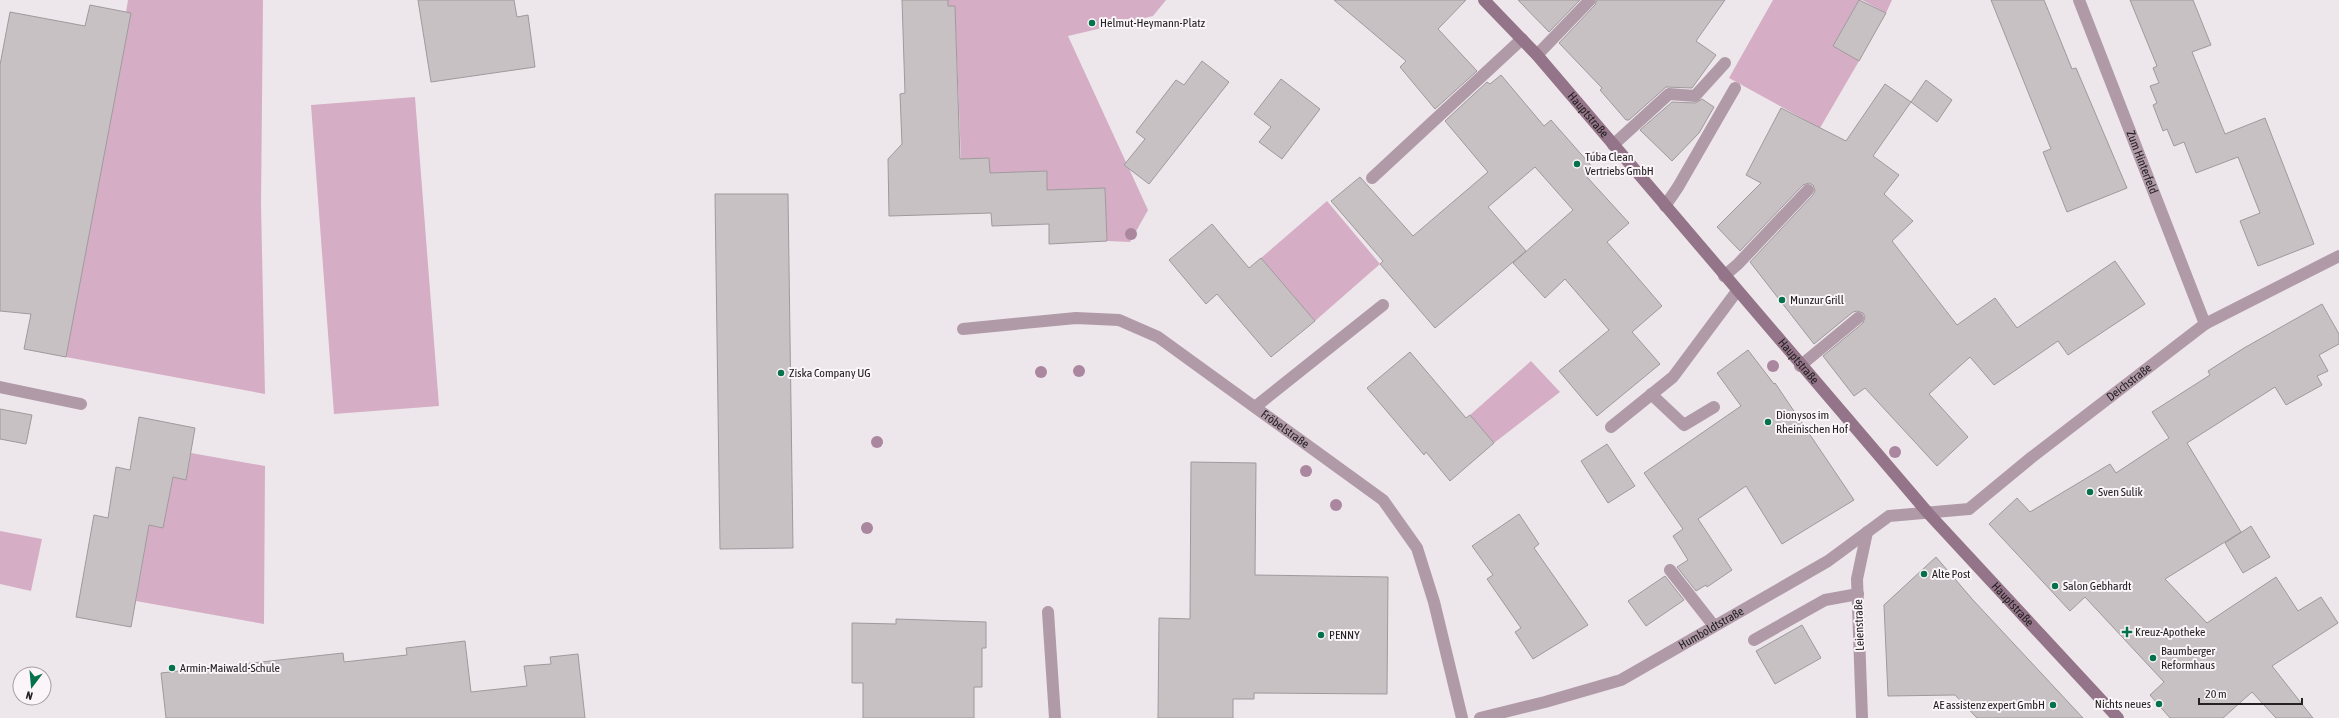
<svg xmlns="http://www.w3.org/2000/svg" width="2339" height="718" viewBox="0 0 2339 718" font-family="'Asap Condensed',sans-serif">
<rect width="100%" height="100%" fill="#ede7eb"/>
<path fill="#d5aec6" d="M128,0H263L261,204L265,394L66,357L131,13L126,12Z
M948,0H1166L1153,16L1068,36L1148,210L1130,242L1107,241L1105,188L1047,190V171L990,173L989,158L961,159L955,7L948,6Z
M1773,0H1859L1833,46L1859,61L1820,128L1729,78Z
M1862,0H1892L1886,13Z
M415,97L439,406L334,414L311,105Z
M1327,201L1380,264L1315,321L1261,258Z
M1531,361L1560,392L1494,443L1470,415Z
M191,453L265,466L264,624L136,601L149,525L163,528L173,477L186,480Z
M0,531L42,539L31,591L0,584Z"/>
<path fill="#c7c1c4" stroke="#9f999c" d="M418,0H514L517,17L528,15L535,67L431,82Z
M902,0H948V6H955L960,159L989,158L990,173L1047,171V190L1105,188L1107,241L1049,244V224L992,226L991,213L889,216L888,159L902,144L900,94L905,93Z
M1334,0H1466L1438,29L1477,71L1435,109L1400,67L1406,61Z
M1518,0H1580L1549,32Z
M1597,0H1725L1696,41L1716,55L1692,88L1666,87L1629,120H1626L1600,90L1602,88L1559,43L1595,5Z
M1859,0L1886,13L1859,61L1833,46Z
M1991,0H2044L2072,69L2076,68L2127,188L2067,212L2043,152L2051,149Z
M2130,0H2193L2211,45L2192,52L2225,134L2265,118L2314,244L2258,266L2240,221L2260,213L2238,157L2196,173L2184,142L2174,146L2167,129L2163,131L2153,105L2157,103L2150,86L2159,83L2153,68L2157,66Z
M90,5L131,13L66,357L24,349L31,314L0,311V65L10,12L85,26Z
M1202,61L1229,82L1149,184L1124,165L1145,139L1136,132L1176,80L1184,85Z
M1501,75L1544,126L1551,120L1595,170L1587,177L1629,223L1607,242L1662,306L1632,332L1660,364L1597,416L1559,371L1609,330L1565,279L1545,298L1513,263L1573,210L1535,167L1488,207L1526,251L1435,328L1380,264L1383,261L1331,201L1360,177L1413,236L1488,172L1445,121L1487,82L1490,84Z
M1281,79L1320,109L1282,159L1259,142L1271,127L1254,114Z
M1926,80L1952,100L1937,122L1911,102Z
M1885,84L1911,102L1873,156L1899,175L1884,194L1913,221L1892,241L1957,325L1995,298L2017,328L2115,261L2145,304L2068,355L2058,341L1994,385L1970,357L1929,394L1968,437L1937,466L1865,388L1854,396L1823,356L1863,323L1865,317L1863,313L1857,311L1853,312L1814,344L1750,262L1813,195L1815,191L1813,185L1809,183L1803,185L1740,251L1717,227L1761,183L1746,175L1781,108L1846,141Z
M1702,99L1714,107L1699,133L1672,161L1640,130L1672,102L1695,103Z
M715,194H788L793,548L720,549Z
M1212,224L1249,268L1261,258L1315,321L1271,357L1217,294L1206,304L1169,260Z
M2322,304L2339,334V344L2319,355L2328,371L2317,376L2322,385L2286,405L2275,387L2187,443L2241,532L2165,579L2207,623L2276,577L2298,611L2321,597L2338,623L2272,666L2313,718H2276L2252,692L2223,718H2170L2150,695L2164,682L2085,597L2070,611L1989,524L2017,498L2030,512L2110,464L2116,473L2169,438L2152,412L2210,375L2208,371L2244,348Z
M1748,350L1774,384L1775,383L1854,500L1782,544L1746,486L1698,519L1732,570L1707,587L1706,585L1696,591L1677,567L1688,560L1673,536L1683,529L1644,473L1741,406L1717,373Z
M1410,352L1466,418L1470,415L1494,443L1450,481L1426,452L1424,455L1367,388Z
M0,409L32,415L26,444L0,439Z
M139,417L195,428L186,480L173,477L163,528L149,525L131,627L76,617L94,515L108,518L116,467L130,470Z
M1607,444L1635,486L1608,503L1581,461Z
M1191,462L1256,463L1255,575L1388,577L1387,694L1254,693V699H1233V718H1158L1159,618L1190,619Z
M1519,514L1539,544L1534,548L1588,625L1533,659L1515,632L1521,628L1487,579L1493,575L1472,546Z
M2251,526L2270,557L2243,573L2225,543Z
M1936,557L1973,600L2083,718H1977L1955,695L1888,696L1884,605Z
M1665,576L1684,600L1646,626L1628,601Z
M896,619L986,622V648H982V687H974V718H863V683H852V623L896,624Z
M1802,625L1821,658L1775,684L1756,651Z
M465,641L471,692L527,686L524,666L551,664L550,657L578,654L585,718H166L161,673L343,653L344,662L407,655L406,648Z"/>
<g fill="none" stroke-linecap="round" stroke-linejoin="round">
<path stroke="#b19aa8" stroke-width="12" d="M1537,55L1590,0
M1613,145L1669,94L1695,96L1725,63
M1372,178L1522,39
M1665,206L1678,187L1735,88
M1724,276L1738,264L1808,190
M1800,366L1858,318
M0,387L81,404
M1651,394L1684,425L1714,407
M1255,407L1383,305
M1611,427L1673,377L1737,291
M1670,570L1714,626
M1048,612L1055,718
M1754,640L1825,600L1858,594"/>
<g stroke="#b19aa8" stroke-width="12">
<path id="s1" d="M2079,0L2205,324"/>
<path id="s2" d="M963,329L1076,318L1119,320L1158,337L1383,500L1417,548L1434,602L1462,718"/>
<path id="s3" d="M1480,718L1545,702L1621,680L1828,561L1889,516L1969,509L2032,457L2205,324L2339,256"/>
<path d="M1862,718L1857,579L1867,532"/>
</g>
<path stroke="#947488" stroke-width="12" id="s4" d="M1484,0L1537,55L1928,513L2118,718"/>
</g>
<g fill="#aa869f">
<circle cx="1596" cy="157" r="6"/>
<circle cx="1131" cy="234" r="6"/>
<circle cx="1773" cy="366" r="6"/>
<circle cx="1079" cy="371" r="6"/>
<circle cx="1041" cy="372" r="6"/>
<circle cx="877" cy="442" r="6"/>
<circle cx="1895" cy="452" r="6"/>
<circle cx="1306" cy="471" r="6"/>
<circle cx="1336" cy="505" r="6"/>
<circle cx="867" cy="528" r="6"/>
</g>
<g fill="#03724b" stroke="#fbf4f8" stroke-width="1.5">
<circle cx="1092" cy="23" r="4"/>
<circle cx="1577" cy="164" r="4"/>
<circle cx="1782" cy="300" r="4"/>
<circle cx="781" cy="373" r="4"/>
<circle cx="1768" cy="422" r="4"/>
<circle cx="2090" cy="492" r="4"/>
<circle cx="1924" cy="574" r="4"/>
<circle cx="2055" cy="586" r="4"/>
<path d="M2125 626h4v4h4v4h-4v4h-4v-4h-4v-4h4z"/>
<circle cx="1321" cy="635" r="4"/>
<circle cx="2153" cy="658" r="4"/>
<circle cx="172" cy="668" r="4"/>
<circle cx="2159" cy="704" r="4"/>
<circle cx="2053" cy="705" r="4"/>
</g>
<g text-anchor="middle" stroke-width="4" stroke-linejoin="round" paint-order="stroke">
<g font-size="12" fill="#232122" stroke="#fbf4f8" text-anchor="start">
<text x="1100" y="27">Helmut-Heymann-Platz</text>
<text x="1585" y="161">Tuba Clean<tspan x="1585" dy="14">Vertriebs GmbH</tspan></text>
<text x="1790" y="304">Munzur Grill</text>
<text x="789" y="377">Ziska Company UG</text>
<text x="1776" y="419">Dionysos im<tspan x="1776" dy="14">Rheinischen Hof</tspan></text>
<text x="2098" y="496">Sven Sulik</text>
<text x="1932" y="578">Alte Post</text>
<text x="2063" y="590">Salon Gebhardt</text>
<text x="2135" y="636">Kreuz-Apotheke</text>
<text x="1329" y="639">PENNY</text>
<text x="2161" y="655">Baumberger<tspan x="2161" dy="14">Reformhaus</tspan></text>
<text x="180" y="672">Armin-Maiwald-Schule</text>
<text x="2151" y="708" text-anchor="end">Nichts neues</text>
<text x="2045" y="709" text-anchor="end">AE assistenz expert GmbH</text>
</g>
<g font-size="12" fill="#232122" stroke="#fbf4f8">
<text dy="4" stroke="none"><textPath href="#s4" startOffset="155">Hauptstraße</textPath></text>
<text dy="4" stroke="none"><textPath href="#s1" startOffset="174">Zum Hinterfeld</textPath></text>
<text dy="4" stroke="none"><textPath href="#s4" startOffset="479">Hauptstraße</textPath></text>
<text dy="4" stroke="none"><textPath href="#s3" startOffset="745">Deichstraße</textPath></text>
<text dy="4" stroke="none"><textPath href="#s2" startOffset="356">Fröbelstraße</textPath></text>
<text dy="4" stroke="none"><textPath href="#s4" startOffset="803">Hauptstraße</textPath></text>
<text transform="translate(1859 625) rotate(-92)" y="4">Leienstraße</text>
<text dy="4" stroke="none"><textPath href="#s3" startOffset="250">Humboldtstraße</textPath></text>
</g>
</g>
<g transform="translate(32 686) rotate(196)"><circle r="19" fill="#fbf4f8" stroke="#a5a0a2"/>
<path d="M0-3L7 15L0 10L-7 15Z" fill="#03724b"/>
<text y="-6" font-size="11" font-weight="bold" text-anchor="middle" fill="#232122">N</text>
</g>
<path d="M2199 698v6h103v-6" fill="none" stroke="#232122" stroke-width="2"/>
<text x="2205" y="698" font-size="12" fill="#232122" stroke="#fbf4f8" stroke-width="3" paint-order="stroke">20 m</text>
</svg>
